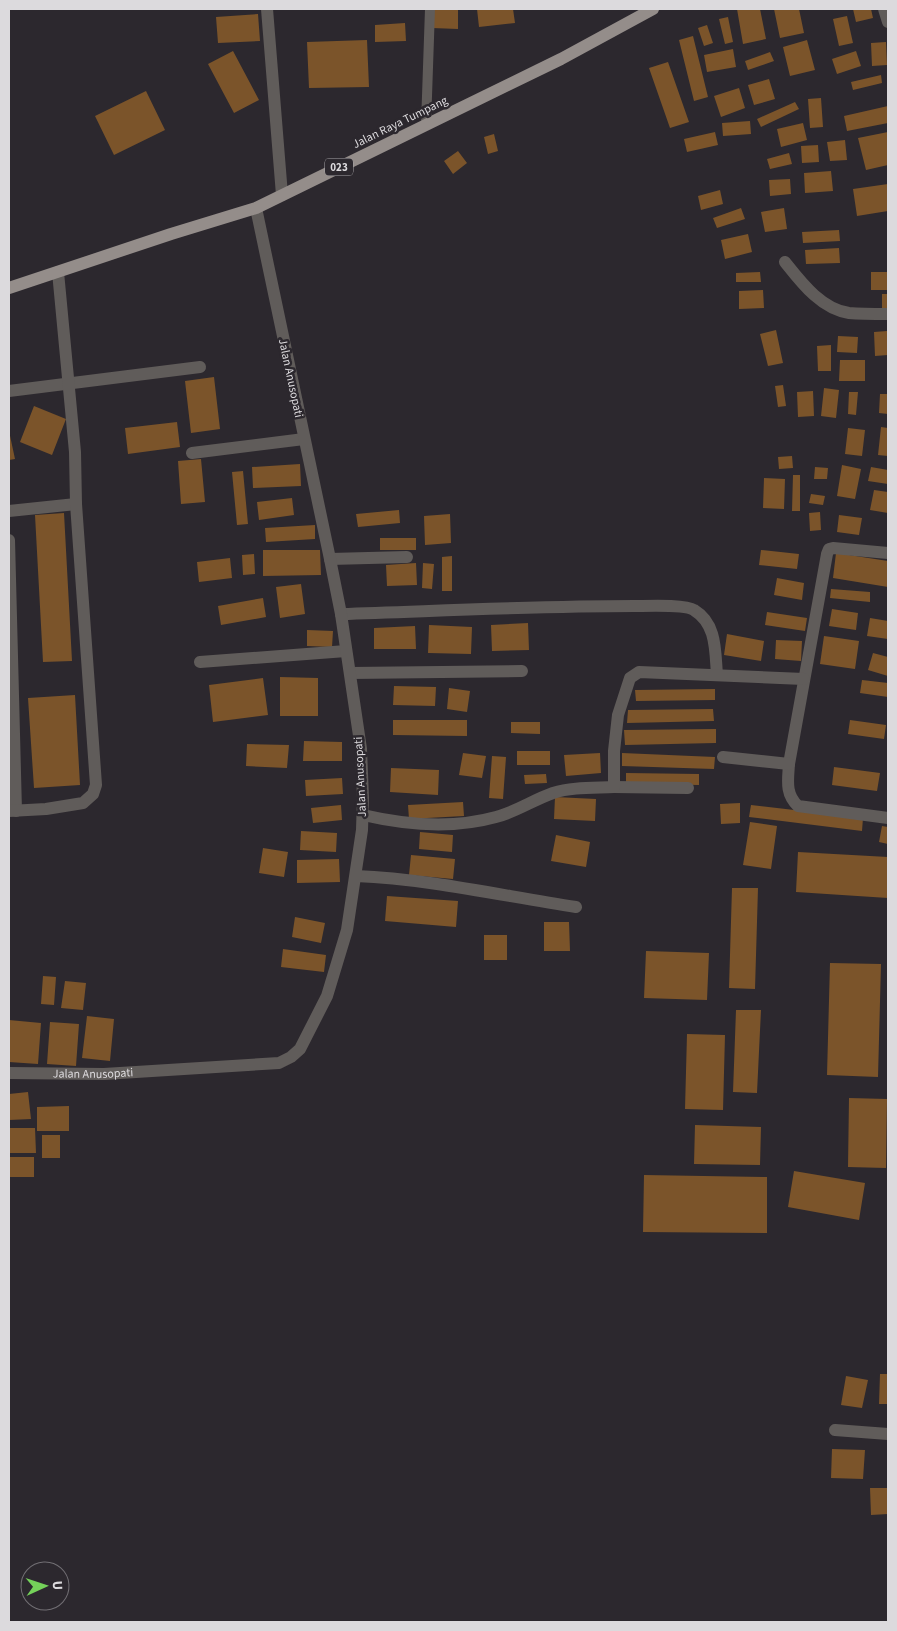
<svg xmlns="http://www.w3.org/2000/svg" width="897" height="1631" viewBox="0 0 897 1631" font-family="'Source Sans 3',sans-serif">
<rect width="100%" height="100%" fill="#2c282e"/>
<path fill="#7b542a" d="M433,9H458V29L432,28Z
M477,9H513L515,23L479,27Z
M737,9H760L766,39L743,44Z
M774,9H799L804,33L780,38Z
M853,9H871L873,18L856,22Z
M258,14L260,41L218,43L216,17Z
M847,16L853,43L839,46L833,19Z
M728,17L733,42L725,44L719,19Z
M405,23L406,41L375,42V25Z
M707,25L713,43L704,46L698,28Z
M693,36L708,97L694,101L679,40Z
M367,40L369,87L309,88L307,42Z
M807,40L815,70L790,76L783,47Z
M886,42L887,65L872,66L871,43Z
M733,49L736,67L707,72L704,55Z
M233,51L259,100L234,113L208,64Z
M856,51L861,66L837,74L832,59Z
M770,52L774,61L748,70L745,61Z
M668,62L689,122L670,128L649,68Z
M881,75L882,83L853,90L851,82Z
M769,79L775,99L754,105L748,85Z
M739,88L745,108L721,117L714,96Z
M146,91L165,130L114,155L95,116Z
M821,98L823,127L810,128L808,99Z
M795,102L799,109L761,127L757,119Z
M888,106V123L847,131L844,116Z
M750,121L751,134L723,136L722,123Z
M803,123L807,140L781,147L777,129Z
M715,132L718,145L687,152L684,139Z
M888,132V165L866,170L858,138Z
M494,134L498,151L488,154L484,137Z
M845,140L847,160L830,161L827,142Z
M818,145L819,162L802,163L801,146Z
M458,151L467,163L453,174L444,161Z
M789,153L792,164L770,169L767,159Z
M831,171L833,191L805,193L804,173Z
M790,179L791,194L770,196L769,180Z
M888,184V211L857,216L853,189Z
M720,190L723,204L701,210L698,196Z
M741,208L745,219L717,228L713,218Z
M784,208L787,229L765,232L761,212Z
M839,230L840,241L803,243L802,232Z
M748,234L752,252L725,259L721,240Z
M839,248L840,263L806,264L805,250Z
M760,272L761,282H736V273Z
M871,272H888V290H871Z
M763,290L764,308L739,309V291Z
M882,294H888V310H882Z
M776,330L783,363L768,366L760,334Z
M887,331L888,355L875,356L874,332Z
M838,336L858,337L857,353L837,352Z
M831,345V371H818L817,346Z
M840,360H865V381H839Z
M214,377L220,429L191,433L185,381Z
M783,385L786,406L778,407L775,386Z
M824,388L839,390L836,418L821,416Z
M813,391L814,416L798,417L797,392Z
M849,392H858L856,415L848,414Z
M880,394H888V414L879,413Z
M34,406L66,419L52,455L20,442Z
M177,422L180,447L128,454L125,428Z
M881,427L888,428V456L878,455Z
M848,428L865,430L862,456L845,454Z
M9,431L15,459L9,460Z
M792,456L793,468L779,469L778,457Z
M201,459L205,502L181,504L178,461Z
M300,464L301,486L253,488L252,467Z
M842,465L861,469L855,499L837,496Z
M815,467L828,468L827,479H814Z
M871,467L888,470V484L868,481Z
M243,471L248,524L237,525L232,472Z
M793,475H800V511H792Z
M764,478L785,479L784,509L763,508Z
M874,490L888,492V513L870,510Z
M811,494L825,496L823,505L809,503Z
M292,498L294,515L259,520L257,502Z
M399,510L400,523L358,527L356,514Z
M820,512L821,530L810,531L809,513Z
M64,513L72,661L43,662L35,515Z
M450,514L451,543L425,545L424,516Z
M839,515L862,518L859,535L837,532Z
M315,525V539L266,542L265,528Z
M380,538H416V550H380Z
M263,550H320L321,575L263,576Z
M761,550L799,554L797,569L759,565Z
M836,553L888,561V587L833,578Z
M254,554L255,574L243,575L242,555Z
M452,556V591H442V557Z
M230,558L232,578L199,582L197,562Z
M416,563L417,585L387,586L386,565Z
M423,563L434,564L432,589L422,588Z
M777,578L804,583L802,600L774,595Z
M301,584L305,614L280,618L276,587Z
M831,589L870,592V602L830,598Z
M263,598L266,617L221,625L218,606Z
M832,609L858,613L856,630L829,626Z
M767,612L807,618L805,631L765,625Z
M870,618L888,621V639L867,636Z
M528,623L529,650L492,651L491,625Z
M429,625L472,627L471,654L428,653Z
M415,626L416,649H374V628Z
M307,630L333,631L332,647L307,646Z
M727,634L764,641L761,661L724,655Z
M824,636L859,641L855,669L820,664Z
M776,640L802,641L801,661L775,659Z
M873,653L888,657V676L868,670Z
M280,677L318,678V716H280Z
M263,678L268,715L213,722L209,685Z
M862,680L888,683V697L860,693Z
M394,686L436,687L435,706L393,705Z
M449,688L470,691L467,712L447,709Z
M715,689V700L636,701L635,690Z
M75,695L80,785L34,788L28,698Z
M713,709L714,721L627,723L628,710Z
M393,720H467V736L393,735Z
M850,720L886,725L884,739L848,734Z
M511,722H540V734L511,733Z
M716,729V743L625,745L624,730Z
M304,741L342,742V761H303Z
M247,744L289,745L287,768L246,766Z
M517,751H550V765H517Z
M463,753L486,756L482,778L459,775Z
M600,753L601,773L566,776L564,755Z
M622,753L715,757L714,769L622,766Z
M492,756L506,757L503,799L489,798Z
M834,767L880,773L877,791L832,785Z
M391,768L439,770L438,795L390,792Z
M626,773L699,774V785L626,784Z
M546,774L547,783L525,784L524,775Z
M342,778L343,794L306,796L305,780Z
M555,797L596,799L595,821L554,819Z
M463,802L464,816L409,819L408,805Z
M740,803V823L721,824L720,804Z
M341,805L342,820L313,823L311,808Z
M751,805L863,818L862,831L749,817Z
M750,822L777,826L771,869L743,865Z
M882,826L888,827V844L879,842Z
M301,831L337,833L336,852L300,850Z
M420,832L453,835L452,852L419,849Z
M556,835L590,842L586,867L551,861Z
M263,848L288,852L284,877L259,873Z
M798,852L888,857V898L796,892Z
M411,855L455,859L453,879L409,875Z
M339,859L340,882L297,883V860Z
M732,888H758L755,989L729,988Z
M387,896L458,901L456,927L385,921Z
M295,917L325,923L321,943L292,937Z
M544,922H569L570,951H544Z
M484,935H507V960H484Z
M283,949L326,955L324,972L281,967Z
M646,951L709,953L707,1000L644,998Z
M830,963L881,964L878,1077L827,1075Z
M43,976L56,977L54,1005L41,1004Z
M65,981L86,983L83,1010L61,1008Z
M736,1010H761L757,1093L733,1092Z
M87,1016L114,1019L110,1061L82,1058Z
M9,1020L41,1023L38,1064L9,1062Z
M50,1022L79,1024L76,1066L47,1064Z
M687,1034L725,1035L723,1110L685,1109Z
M28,1092L31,1119L9,1120V1094Z
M849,1098L887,1099L886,1168L848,1167Z
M69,1106V1131H37V1107Z
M695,1125L761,1127L760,1165L694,1164Z
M9,1128H35L36,1153H9Z
M42,1135H60V1158H42Z
M9,1157H34V1177H9Z
M794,1171L865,1183L859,1220L788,1207Z
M644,1175L767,1177V1233L643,1232Z
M880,1374H888V1404H879Z
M846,1376L868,1380L862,1408L841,1405Z
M832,1449L865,1450L863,1479L831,1478Z
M870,1488H888V1514L871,1515Z"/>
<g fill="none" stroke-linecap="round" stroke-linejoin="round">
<path stroke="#605c5a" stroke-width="10" d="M426,125L430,9"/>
<g stroke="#605c5a" stroke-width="12">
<path d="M267,9L282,195"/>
<path d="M884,9L888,22"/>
<path d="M785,262C801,282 821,309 849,313C861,314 875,314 888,314"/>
<path d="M9,391L200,367"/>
<path d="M192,453L304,439"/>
<path d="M9,511L76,504"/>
<path d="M9,540L16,811"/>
<path d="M888,553L833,548L829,549L827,554L789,764C788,780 785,794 798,806L888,818"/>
<path d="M330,559L407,557"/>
<path d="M341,614C438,611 536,606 634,606C646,606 685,604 694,610C717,624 715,651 717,675"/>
<path d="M200,662L346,651"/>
<path d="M350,673L522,671"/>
<path d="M723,757L789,764"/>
<path d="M614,787L688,788"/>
<path d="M9,811L46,809L83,803L93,794L96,785L76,504L75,452L58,272"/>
<path d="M363,815C406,825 453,829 496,817C516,812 533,800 553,793C572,787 593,788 614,787V751L618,715L630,678L639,672L804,679"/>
<path d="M356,876C430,879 503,896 576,907"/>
<path id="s1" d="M9,1073L104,1074L279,1063L291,1057L300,1049L327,996L347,930L362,830L363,798L361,749L341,614L330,559L256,208"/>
<path d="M835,1430L888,1434"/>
</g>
<path stroke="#948d8a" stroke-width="12" d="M9,288L171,234L256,208L561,59L653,9"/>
</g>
<g text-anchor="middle" stroke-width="5" stroke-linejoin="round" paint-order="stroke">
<rect fill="#2c282e" stroke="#a7a5a8" stroke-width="1" x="325" y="158.5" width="28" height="17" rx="4"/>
<g font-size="11" font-weight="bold" fill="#dcdadd">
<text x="339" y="171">023</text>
</g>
<g font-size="12" fill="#dcdadd" stroke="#2c282e">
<text transform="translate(400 122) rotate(-26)" y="4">Jalan Raya Tumpang</text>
<text transform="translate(291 378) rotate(78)" y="4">Jalan Anusopati</text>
<text transform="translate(360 777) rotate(-93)" y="4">Jalan Anusopati</text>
<text dy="4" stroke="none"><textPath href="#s1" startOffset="84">Jalan Anusopati</textPath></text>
</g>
</g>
<rect width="897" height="1631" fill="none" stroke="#dcdadd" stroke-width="20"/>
<g transform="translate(45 1586) rotate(87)"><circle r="24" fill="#2c282e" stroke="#726f74"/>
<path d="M0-4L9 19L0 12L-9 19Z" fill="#75d25a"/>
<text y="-8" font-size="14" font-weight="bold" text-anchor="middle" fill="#dcdadd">U</text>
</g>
</svg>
